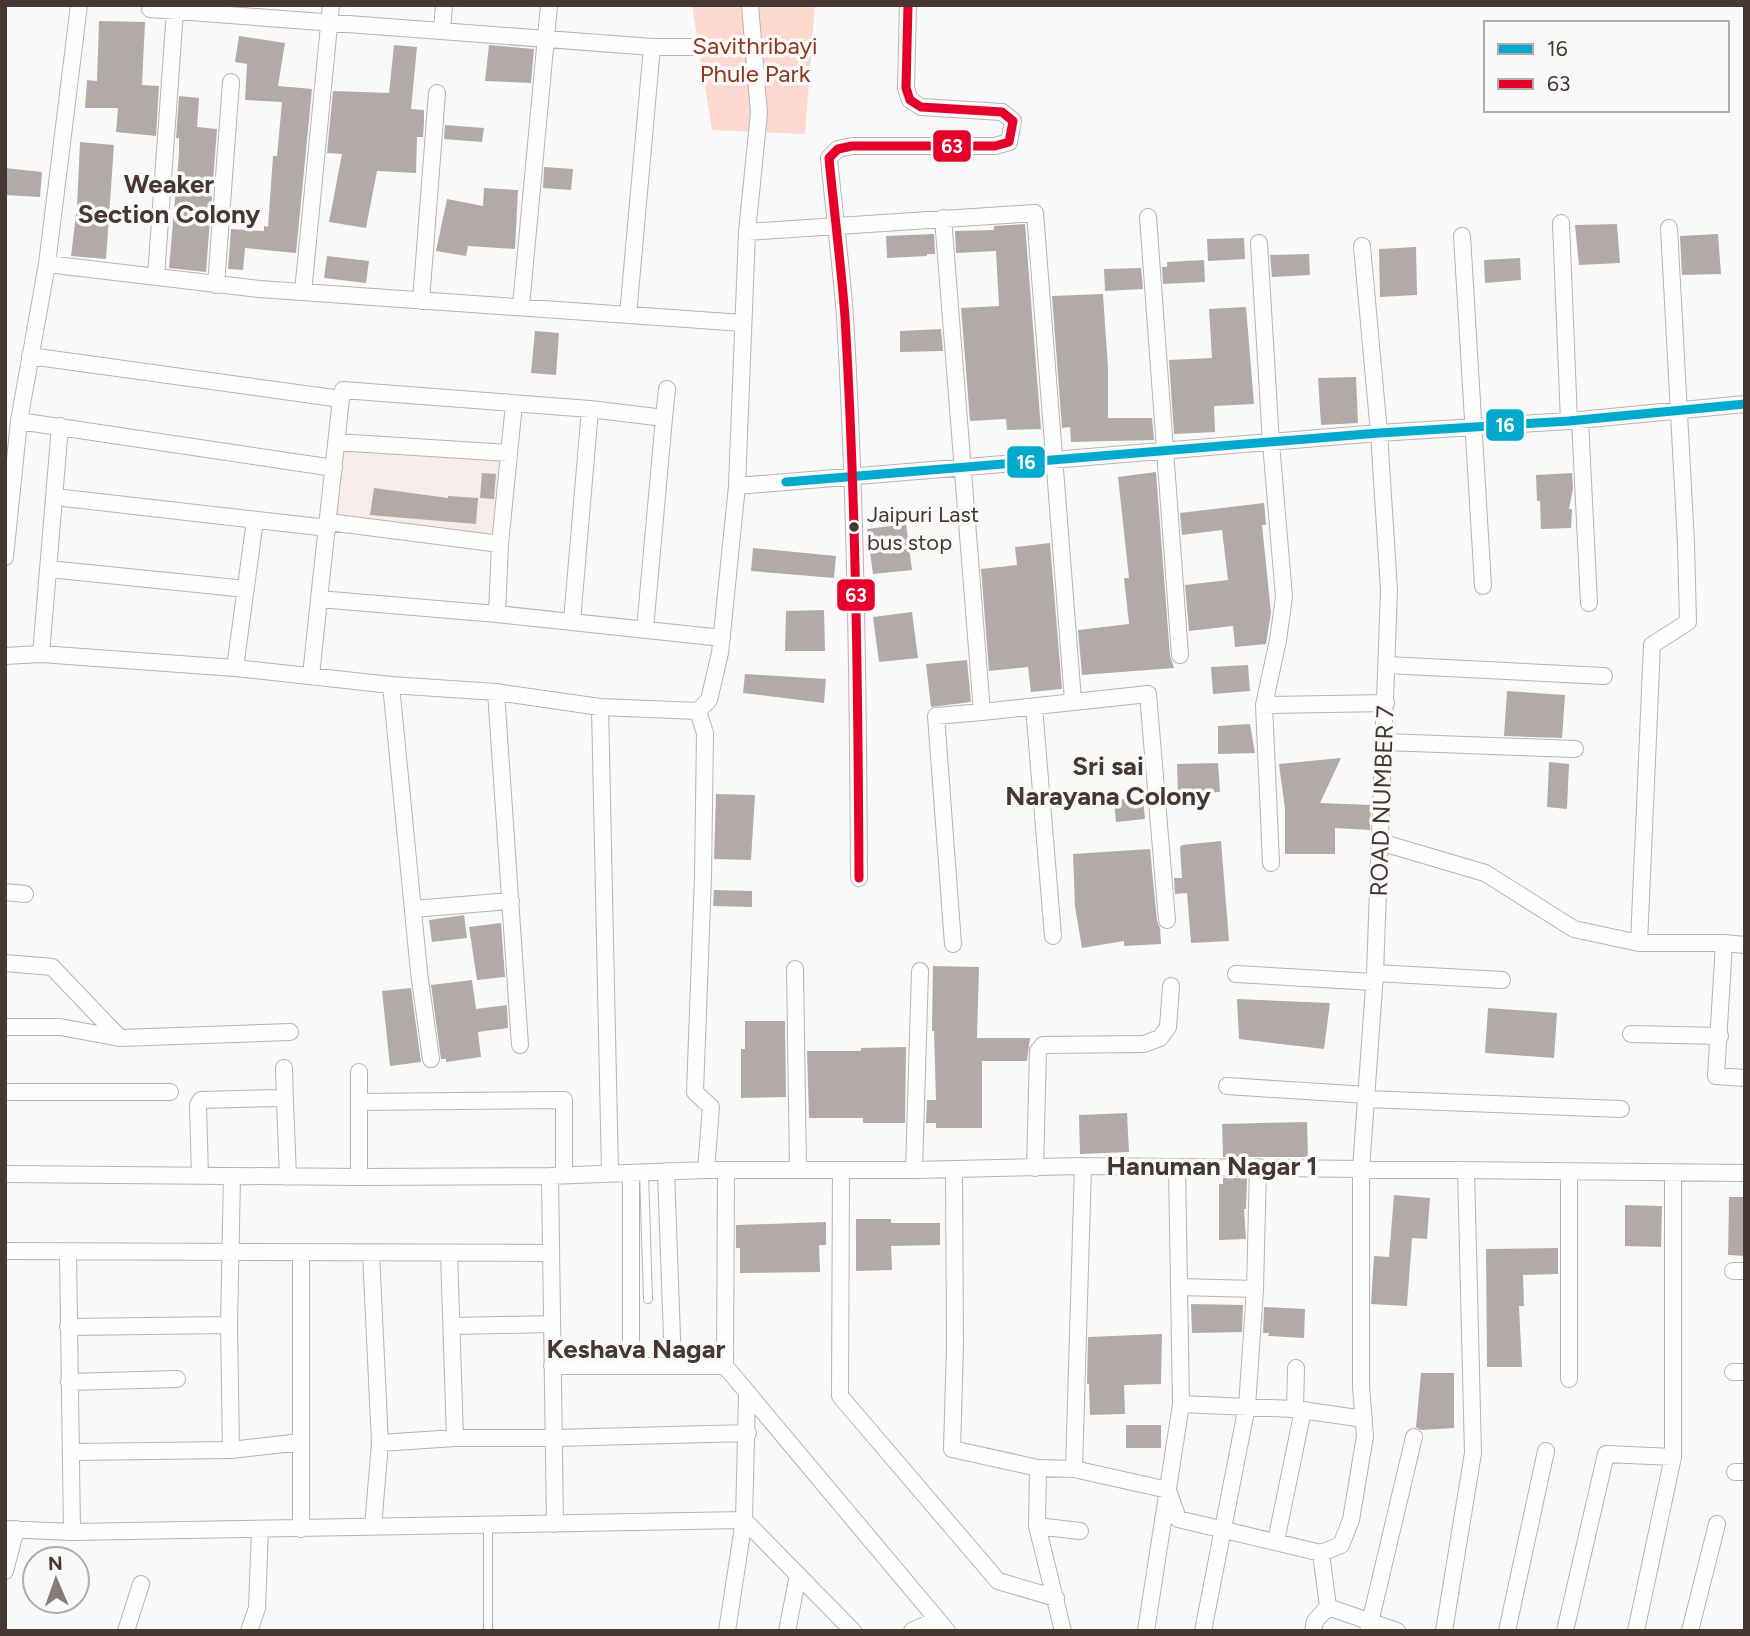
<svg xmlns="http://www.w3.org/2000/svg" width="1750" height="1636" viewBox="0 0 1750 1636" font-family="Figtree,sans-serif">
<rect width="100%" height="100%" fill="#f9f9f9"/>
<path fill="#f7ece9" d="M343,450L502,460L493,534L337,515Z"/>
<path fill="#fcd8ce" d="M692,5H815L805,134L712,130Z"/>
<path fill="#b2aaa9" d="M99,21L145,22L142,85L159,86L156,136L116,132L118,108H85L87,80L97,81Z
M239,36L285,43L278,86L312,89L296,253L245,248L243,270L228,269L231,229L264,231V226L268,227L273,156H277L282,102L245,100L247,64L235,62Z
M394,45L417,47L411,109L424,110V123L423,137H417L416,173L377,171L366,228L329,222L342,154L327,153L333,91L389,93Z
M489,45L534,49L531,83L485,81Z
M179,96L199,98L197,127L217,129L206,272L169,268L179,154V138H176Z
M445,125L484,128L482,142L444,139Z
M80,142L114,145L106,259L71,256L77,206Z
M544,167L573,169L571,190L543,188Z
M5,168L42,172L40,197L5,195Z
M484,188L518,190L515,249L468,246L466,256L436,251L447,199L483,206Z
M1025,224L1041,429L1007,430L1006,419L970,421L961,308L999,306L996,251L956,253L955,231L994,230V226Z
M1617,224L1620,263L1579,265L1575,225Z
M934,234L935,254H927V256L887,258L886,236Z
M1718,234L1721,274L1682,275L1680,236Z
M1244,238L1245,259L1208,261L1207,239Z
M1416,247L1417,295L1380,297L1379,249Z
M1309,254L1310,275L1272,277L1270,255Z
M327,256L369,261L366,283L324,278Z
M1520,258L1521,280L1485,283L1484,260Z
M1204,260L1205,282L1163,284L1162,267H1167V262Z
M1141,268L1143,289L1105,291L1104,269Z
M1103,294L1108,368V418H1152L1154,440L1071,442L1070,427L1062,428L1052,296Z
M1246,307L1254,404L1214,406L1215,432L1174,434L1169,360L1212,358L1209,309Z
M941,329L943,351L900,352V331Z
M535,331L559,333L556,375L531,373Z
M1356,377L1358,423L1321,425L1318,378Z
M1156,472L1170,656L1174,668L1082,675L1078,630L1129,624L1124,578H1129L1118,477Z
M482,473L496,474L494,499L480,498Z
M1572,473L1573,488L1569,509H1572L1571,528L1541,529L1540,501H1537L1536,475Z
M374,488L448,498V496L478,498L476,524L370,515Z
M1264,503L1266,525H1262L1271,613L1266,644L1235,647L1233,626L1189,631L1185,585L1228,580L1222,530L1182,535L1180,513Z
M906,524L912,570L873,574L867,529Z
M1050,543L1062,689L1031,692L1028,667L989,671L981,569L1017,565L1015,547Z
M753,548L836,556L834,578L751,571Z
M824,610L825,651H785L786,611Z
M912,612L918,658L879,662L873,617Z
M967,660L971,702L931,707L926,664Z
M1248,665L1250,691L1213,694L1211,667Z
M745,674L826,679L824,703L743,693Z
M1507,691L1565,695L1562,738L1504,736Z
M1250,724L1255,753L1218,754V726Z
M1341,758L1320,803L1371,805L1370,830L1335,828V854H1285V809L1279,764Z
M1549,762L1569,764L1567,809L1547,807Z
M1218,763L1220,792L1178,794L1177,764Z
M716,794L755,795L751,860L714,859Z
M1143,797L1145,819L1116,822L1114,800Z
M1221,841L1229,941L1191,943L1187,893L1175,894L1174,878H1182L1180,847L1182,845Z
M1150,849L1157,921L1160,928L1161,944L1124,946V941L1082,948L1075,907L1073,854Z
M714,890L752,891V907L713,906Z
M464,915L467,938L432,942L429,920Z
M501,923L505,977L477,980L469,927Z
M933,966L979,967L977,1038H1030L1027,1061H982V1128H936V1123H926L927,1100H936L934,1031H932Z
M472,980L476,1009L507,1005L508,1028L478,1032L481,1057L446,1062V1059H441L431,985Z
M411,988L421,1062L390,1066L382,991Z
M1237,999L1330,1003L1324,1049L1239,1039Z
M1488,1008L1557,1013L1554,1058L1485,1053Z
M745,1021H785L786,1097L741,1098V1049H745Z
M906,1047L905,1123H863V1118H809L807,1051H861V1048Z
M1127,1113L1129,1152L1080,1154L1079,1115Z
M1307,1122L1308,1157H1223L1222,1124Z
M1223,1178H1247L1246,1209H1244L1246,1239L1219,1240V1184H1223Z
M1394,1195L1430,1198L1427,1239L1412,1238L1407,1306L1371,1304L1374,1256L1389,1257Z
M1729,1197H1745V1256L1728,1255Z
M1625,1205L1662,1206L1661,1247L1625,1246Z
M856,1219H891V1223H940V1245L891,1246L892,1270L856,1271Z
M826,1222V1245H819L820,1272L740,1273V1248H736V1225Z
M1558,1248V1274L1523,1275L1524,1306H1519L1522,1367H1487L1486,1249Z
M1191,1304L1243,1305L1242,1332L1192,1333Z
M1264,1307L1305,1309L1304,1338L1268,1336L1269,1333H1263Z
M1162,1334L1161,1384L1124,1385L1125,1414L1090,1415L1089,1384H1087L1088,1337Z
M1421,1373H1454V1428L1421,1430L1416,1427Z
M1126,1425H1161V1448H1126Z"/>
<g fill="none" stroke-linecap="round" stroke-linejoin="round">
<defs>
<path id="service" d="M644,1173L648,1299
M488,1525V1631"/>
<path id="minor" d="M150,9L652,47L628,315
M442,30L444,5
M652,47H698
M1148,217L1180,655
M943,218L982,712L936,716L953,944
M1561,223L1569,421
M1669,228L1686,543L1688,622L1652,645L1639,943H1724L1716,1076L1745,1078
M747,232L1035,213L1073,700
M1462,236L1483,586
M1259,243L1271,443L1284,597L1278,640L1264,705L1271,863
M47,264L259,289L743,323
M156,277L175,11
M216,285L231,82
M303,292L331,5
M421,301L437,93
M521,306L549,5
M30,356L341,399L343,390L590,409L664,418L645,629
M341,399L319,599L497,614L722,638
M664,418L667,389
M1580,420L1589,603
M19,421L334,468
M336,442L509,453
M737,486L1379,433L1569,421L1745,404
M55,497L328,528
M329,522L500,544
M5,557L19,421L47,264L79,5
M49,569L246,589
M497,614L500,544L514,404
M572,621L590,409
M41,654L60,426
M5,656L41,654L235,668L391,685L496,692L600,707L698,711L709,700L720,653L737,486L747,232L759,113L750,5
M1387,665L1604,676
M235,668L255,520
M311,676L319,599
M391,685L419,972L431,1059
M496,692L520,1045
M1264,705L1386,703
M600,707L610,1173
M1034,707L1053,936
M698,711L705,733L703,877L695,1092L711,1107L706,1170
M982,712L1148,694L1167,920
M1385,742L1575,749
M1380,842L1485,873L1574,929L1639,943
M859,878C858,691 856,504 845,317C841,264 834,211 829,158L838,149L852,146H995L1009,142L1013,121L1002,112L921,107L910,100L906,88L908,5
M5,892L25,894
M413,909L511,901
M1724,943L1745,945
M5,963L52,967L120,1038L290,1032
M795,969L798,1170
M1375,973L1502,980
M1236,974L1374,982
M5,1027H60L120,1038
M1631,1034L1720,1036
M284,1068L285,1101
M1227,1086L1367,1095
M5,1092H170
M1366,1099L1621,1109
M360,1102L564,1100V1174
M1035,1168L1038,1051L1043,1045L1144,1044L1160,1038L1168,1027L1171,986
M841,1170L840,1396L998,1581L1056,1598
M914,1170L920,971
M954,1170L955,1345L952,1449L1038,1468L1074,1469L1168,1490L1178,1519L1321,1553L1328,1607L1397,1631
M666,1171L673,1365
M1569,1172V1379
M5,1174L359,1177L550,1176L706,1170H914L1083,1166L1745,1173
M631,1174V1365
M200,1176L198,1105L201,1100L277,1098L285,1101L288,1177
M550,1176L555,1524
M359,1177V1072
M5,1251L550,1253
M68,1252L72,1532
M371,1253L380,1443L373,1527
M449,1253L455,1438
M1733,1271H1745
M1179,1287L1255,1289
M452,1326L552,1324
M68,1327L229,1325
M552,1366H725L947,1631
M725,1366L726,1171
M1733,1372H1745
M69,1382L177,1379
M1181,1404L1295,1409L1364,1419
M1295,1409L1296,1368
M380,1443L455,1438H554L748,1433
M231,1450L229,1325L232,1176
M71,1452L231,1450L301,1442
M1038,1468L1037,1526L1063,1631
M1074,1469L1083,1166
M1735,1472H1745
M1037,1526L1080,1531
M5,1529L72,1532L744,1520L853,1631
M301,1529V1252
M1276,1541L1303,1410
M1321,1553L1341,1545L1351,1520L1365,1436L1361,1387V1169L1375,973L1389,590L1379,433L1362,246
M5,1571L16,1529
M126,1631L141,1584
M249,1631L257,1608L260,1529
M727,1631L744,1520L747,1394
M787,1631L798,1575
M912,1631L937,1619
M1146,1631L1181,1404L1177,1168
M1203,1631L1247,1406L1255,1289L1258,1167
M1313,1631L1315,1621L1328,1607
M1368,1631L1414,1437
M1444,1631L1473,1453L1466,1170
M1507,1631L1546,1451
M1565,1631L1606,1454L1673,1457
M1636,1631L1673,1457V1173
M1690,1631L1717,1524"/>
</defs>
<use href="#service" stroke="#b9b2b0" stroke-width="10"/>
<use href="#minor" stroke="#b9b2b0" stroke-width="18"/>
<use href="#service" stroke="#fefefe" stroke-width="8"/>
<use href="#minor" stroke="#fefefe" stroke-width="16"/>
<defs>
<path id="bus-1" d="M786,482L1379,433L1569,421L1745,404"/>
<path id="bus-2" d="M859,878C858,691 856,504 845,317C841,264 834,211 829,158L838,149L852,146H995L1009,142L1013,121L1002,112L921,107L910,100L906,88L908,5"/>
</defs>
<use href="#bus-1" stroke="#f9f9f9" stroke-width="14"/>
<use href="#bus-2" stroke="#f9f9f9" stroke-width="14"/>
<use href="#bus-1" stroke="#00a9ce" stroke-width="9"/>
<use href="#bus-2" stroke="#e4002b" stroke-width="9"/>
</g>
<circle fill="#473732" stroke="#f9f9f9" stroke-width="2.5" cx="854" cy="527" r="6"/>
<g text-anchor="middle" stroke-width="7" stroke-linejoin="round" paint-order="stroke">
<g font-size="22" fill="#473732" stroke="#f9f9f9" text-anchor="start">
<text x="867" y="522">Jaipuri Last<tspan x="867" dy="28">bus stop</tspan></text>
</g>
<g font-size="24" fill="#8e371d" stroke="#f9f9f9">
<text x="755" y="54">Savithribayi<tspan x="755" dy="28">Phule Park</tspan></text>
</g>
<g font-size="24" fill="#473732" stroke="#f9f9f9">
<text transform="translate(1382 801) rotate(-88)" y="8">ROAD NUMBER 7</text>
</g>
<g font-size="26" font-weight="bold" fill="#473732" stroke="#f9f9f9">
<text x="169" y="193">Weaker<tspan x="169" dy="30">Section Colony</tspan></text>
<text x="1108" y="775">Sri sai<tspan x="1108" dy="30">Narayana Colony</tspan></text>
<text x="1212" y="1175">Hanuman Nagar 1</text>
<text x="636" y="1358">Keshava Nagar</text>
</g>
</g>
<g stroke="#f9f9f9" stroke-width="2.5">
<rect x="932" y="129" width="40" height="34" rx="7" fill="#e4002b"/>
<rect x="1485" y="408" width="40" height="34" rx="7" fill="#00a9ce"/>
<rect x="1006" y="445" width="40" height="34" rx="7" fill="#00a9ce"/>
<rect x="836" y="578" width="40" height="34" rx="7" fill="#e4002b"/>
</g>
<g font-size="19" text-anchor="middle" font-weight="bold" fill="#fff">
<text x="952" y="153">63</text>
<text x="1505" y="432">16</text>
<text x="1026" y="469">16</text>
<text x="856" y="602">63</text>
</g>
<rect width="1750" height="1636" fill="none" stroke="#473732" stroke-width="14"/>
<rect x="1484" y="21" width="245" height="91" fill="#f9f9f9" stroke="#b2aba9" stroke-width="2"/>
<rect x="1498" y="44" width="35" height="10" fill="#00a9ce" stroke="#b2aba9" stroke-width="2"/>
<text x="1547" y="56" font-size="21" fill="#473732">16</text>
<rect x="1498" y="79" width="35" height="10" fill="#e4002b" stroke="#b2aba9" stroke-width="2"/>
<text x="1547" y="91" font-size="21" fill="#473732">63</text>
<g transform="translate(56 1580) rotate(358)"><circle r="33" fill="#f9f9f9" stroke="#b2aba9" stroke-width="2"/>
<path d="M0-5L12 26L0 18L-12 26Z" fill="#857b78"/>
<text y="-10" font-size="19" font-weight="bold" text-anchor="middle" fill="#473732">N</text>
</g>
</svg>
